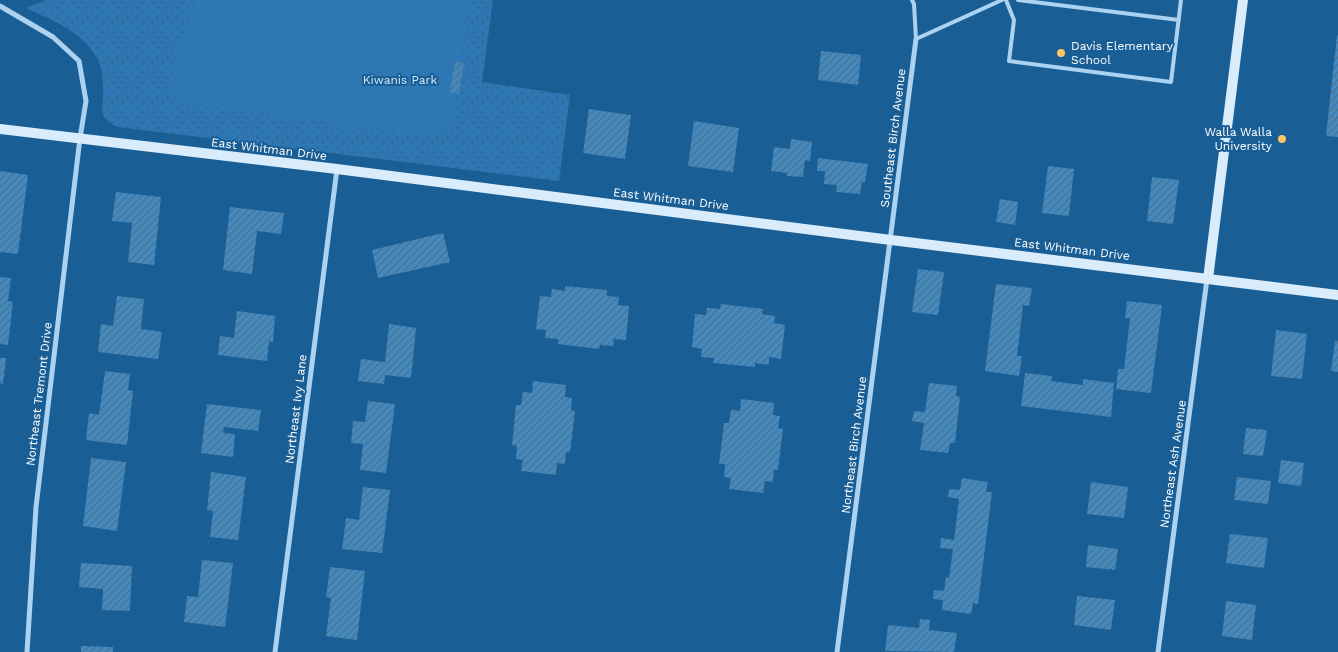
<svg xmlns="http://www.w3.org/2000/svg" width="1338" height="652" viewBox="0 0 1338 652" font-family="'Work Sans',sans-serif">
<defs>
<pattern id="grass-dots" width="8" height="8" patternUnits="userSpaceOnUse" patternTransform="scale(1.25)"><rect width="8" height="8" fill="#2d78b4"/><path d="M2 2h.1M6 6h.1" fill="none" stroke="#3c6280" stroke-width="1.8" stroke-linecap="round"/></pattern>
<pattern id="building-hatch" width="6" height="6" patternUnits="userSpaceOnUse" patternTransform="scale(1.25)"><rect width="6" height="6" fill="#4689be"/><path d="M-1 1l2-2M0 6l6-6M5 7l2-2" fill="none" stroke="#487190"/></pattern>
</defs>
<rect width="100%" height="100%" fill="#195e95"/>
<path fill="url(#grass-dots)" d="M46,0H493L482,82L570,95L559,181L118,127C111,124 104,120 102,111C102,108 103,103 103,100C103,86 104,70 97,58C80,30 54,21 26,8Z"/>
<path fill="#2d78b4" d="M197,0H469L452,123L434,136L171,101C174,66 180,32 197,0Z"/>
<path fill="url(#building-hatch)" d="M1337,35H1338V137L1326,136Z
M821,51L861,55L858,85L818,80Z
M455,61L464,63L459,94L450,92Z
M589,109L631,115L625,159L583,153Z
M694,121L739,128L733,172L688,166Z
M791,139L812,142L810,161L805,160L803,177L787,176V173L771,171L774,147L790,149Z
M818,158L868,164L865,182H862L860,194L836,192L837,185L824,184L825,171H817Z
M1048,166L1074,169L1069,216L1042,213Z
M0,171L28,175L18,254L0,252Z
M1152,177L1179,180L1173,224L1147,221Z
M116,192L161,197L154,265L128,262L132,223L112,221Z
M1000,199L1018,202L1015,225L996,222Z
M230,207L284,213L281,234L257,231L252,274L223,270Z
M443,233L450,262L378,278L372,250Z
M918,269L944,272L938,315L912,312Z
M0,277L11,278L8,301L13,302L8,345L0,344Z
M996,284L1032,288L1029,306L1023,305L1017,356H1022L1019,376L985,371Z
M565,286L607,290V296L619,297L618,305L629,306L626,340L614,339L613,346L600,345L599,349L558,344V339L545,338L546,330L536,329L540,296L551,297L552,289L565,291Z
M117,296L144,299L141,329L162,332L158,359L98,352L101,324L113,326Z
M1127,301L1162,305L1151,393L1116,389L1118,369H1124L1130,318H1125Z
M721,304L763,309L762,314L775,316L774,323L785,325L781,359L769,357V365L755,363V367L713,363L714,358L701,357L702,349L692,347L695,314L706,315L707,308L720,309Z
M237,311L275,316L273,342L269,341L267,361L218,355L220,336L234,338Z
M389,324L416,328L411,378L385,375L384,384L358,381L361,359L385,362Z
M1276,330L1307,334L1302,379L1271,376Z
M1335,341H1338V372L1331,371Z
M0,358H6L3,384L0,383Z
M105,371L130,374L128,390L133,391L127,445L86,440L89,413L99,415Z
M1025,373L1052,376L1051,381L1083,385V379L1114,383L1111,417L1021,406Z
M533,381L566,385L565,397L572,398L571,410L575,411L570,452H566L565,464L557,463L556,475L521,471L523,460L516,459L517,446L512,445L516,405H521L523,392L532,393Z
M929,383L957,386L956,396L960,397L955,443H950L948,453L920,450L924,423L912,421L914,411L925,412Z
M741,399L774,403L773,415L780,416L778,428L783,429L778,470H774L773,482L765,481L763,493L729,489L731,478L724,477L725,464H719L724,423H729L731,410L740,411Z
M368,401L395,404L386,473L360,470L363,444L351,443L353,421L365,422Z
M207,404L261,410L258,431L224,427L223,433L235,434L233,457L201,453Z
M1246,428L1267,430L1263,456L1243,454Z
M91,458L126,462L117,531L83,526Z
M1281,460L1304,463L1301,486L1278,483Z
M211,472L246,477L238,540L210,537L213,511L207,510Z
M1237,477L1271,481L1268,504L1234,500Z
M962,478L988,482L986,492H992L978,604L973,603L971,614L942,610L943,600L933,599L934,590L944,591L946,577L949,578L953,549L940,548L941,538L954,540L959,499L948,497L949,489L960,490Z
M1091,482L1128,487L1124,518L1087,514Z
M363,487L390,490L382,553L342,549L346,518L359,520Z
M1230,534L1268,538L1264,568L1226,563Z
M1088,545L1118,549L1115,570L1086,567Z
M202,560L233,563L225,627L184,622L187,596L198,597Z
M81,563L132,566L130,611L102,610L103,589L79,587Z
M330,567L365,571L357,640L326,636L331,598L326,597Z
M1077,596L1115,600L1111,630L1074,625Z
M1226,601L1256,605L1252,640L1222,636Z
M920,619L930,620L929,630L957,633L954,652L885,651L888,625L919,628Z
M81,646L113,647V652H81Z"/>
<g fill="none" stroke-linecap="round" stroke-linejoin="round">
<path stroke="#abd2f0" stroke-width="4" d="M912,0L914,4L916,39L1002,0
M1006,0L1014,20L1009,61L1171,82L1181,0
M1018,0L1179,20"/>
<path stroke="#abd2f0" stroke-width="5" d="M0,6L53,37L79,61L86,101L80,138L36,507L27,652
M275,652L337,169
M837,652L916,39
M1158,652L1207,279"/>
<path stroke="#d9ecfb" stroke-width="10" d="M0,129L337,169L891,240L1338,295
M1208,279L1243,0"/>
</g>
<g fill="#ffc36a" stroke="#195e95" stroke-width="2">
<circle cx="1061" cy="53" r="5"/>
<circle cx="1282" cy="139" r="5"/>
</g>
<g text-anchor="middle" stroke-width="4" stroke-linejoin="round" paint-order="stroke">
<g font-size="12" fill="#fff" stroke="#195e95" text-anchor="start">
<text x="1071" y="50">Davis Elementary<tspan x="1071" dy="14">School</tspan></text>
<text x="1272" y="136" text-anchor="end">Walla Walla<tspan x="1272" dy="14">University</tspan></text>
</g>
<g font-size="12" fill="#d2e9fb" stroke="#195e95">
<text x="400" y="84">Kiwanis Park</text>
</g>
<g font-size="12" fill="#fff" stroke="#195e95">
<text transform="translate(893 138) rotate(-83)" y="4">Southeast Birch Avenue</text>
<text transform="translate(269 149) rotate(7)" y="4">East Whitman Drive</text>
<text transform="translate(671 199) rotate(7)" y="4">East Whitman Drive</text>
<text transform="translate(1072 249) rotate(7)" y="4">East Whitman Drive</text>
<text transform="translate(39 394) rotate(-83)" y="4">Northeast Tremont Drive</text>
<text transform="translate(296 409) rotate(-83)" y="4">Northeast Ivy Lane</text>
<text transform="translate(854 445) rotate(-83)" y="4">Northeast Birch Avenue</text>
<text transform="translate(1173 464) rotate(-82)" y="4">Northeast Ash Avenue</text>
</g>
</g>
</svg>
